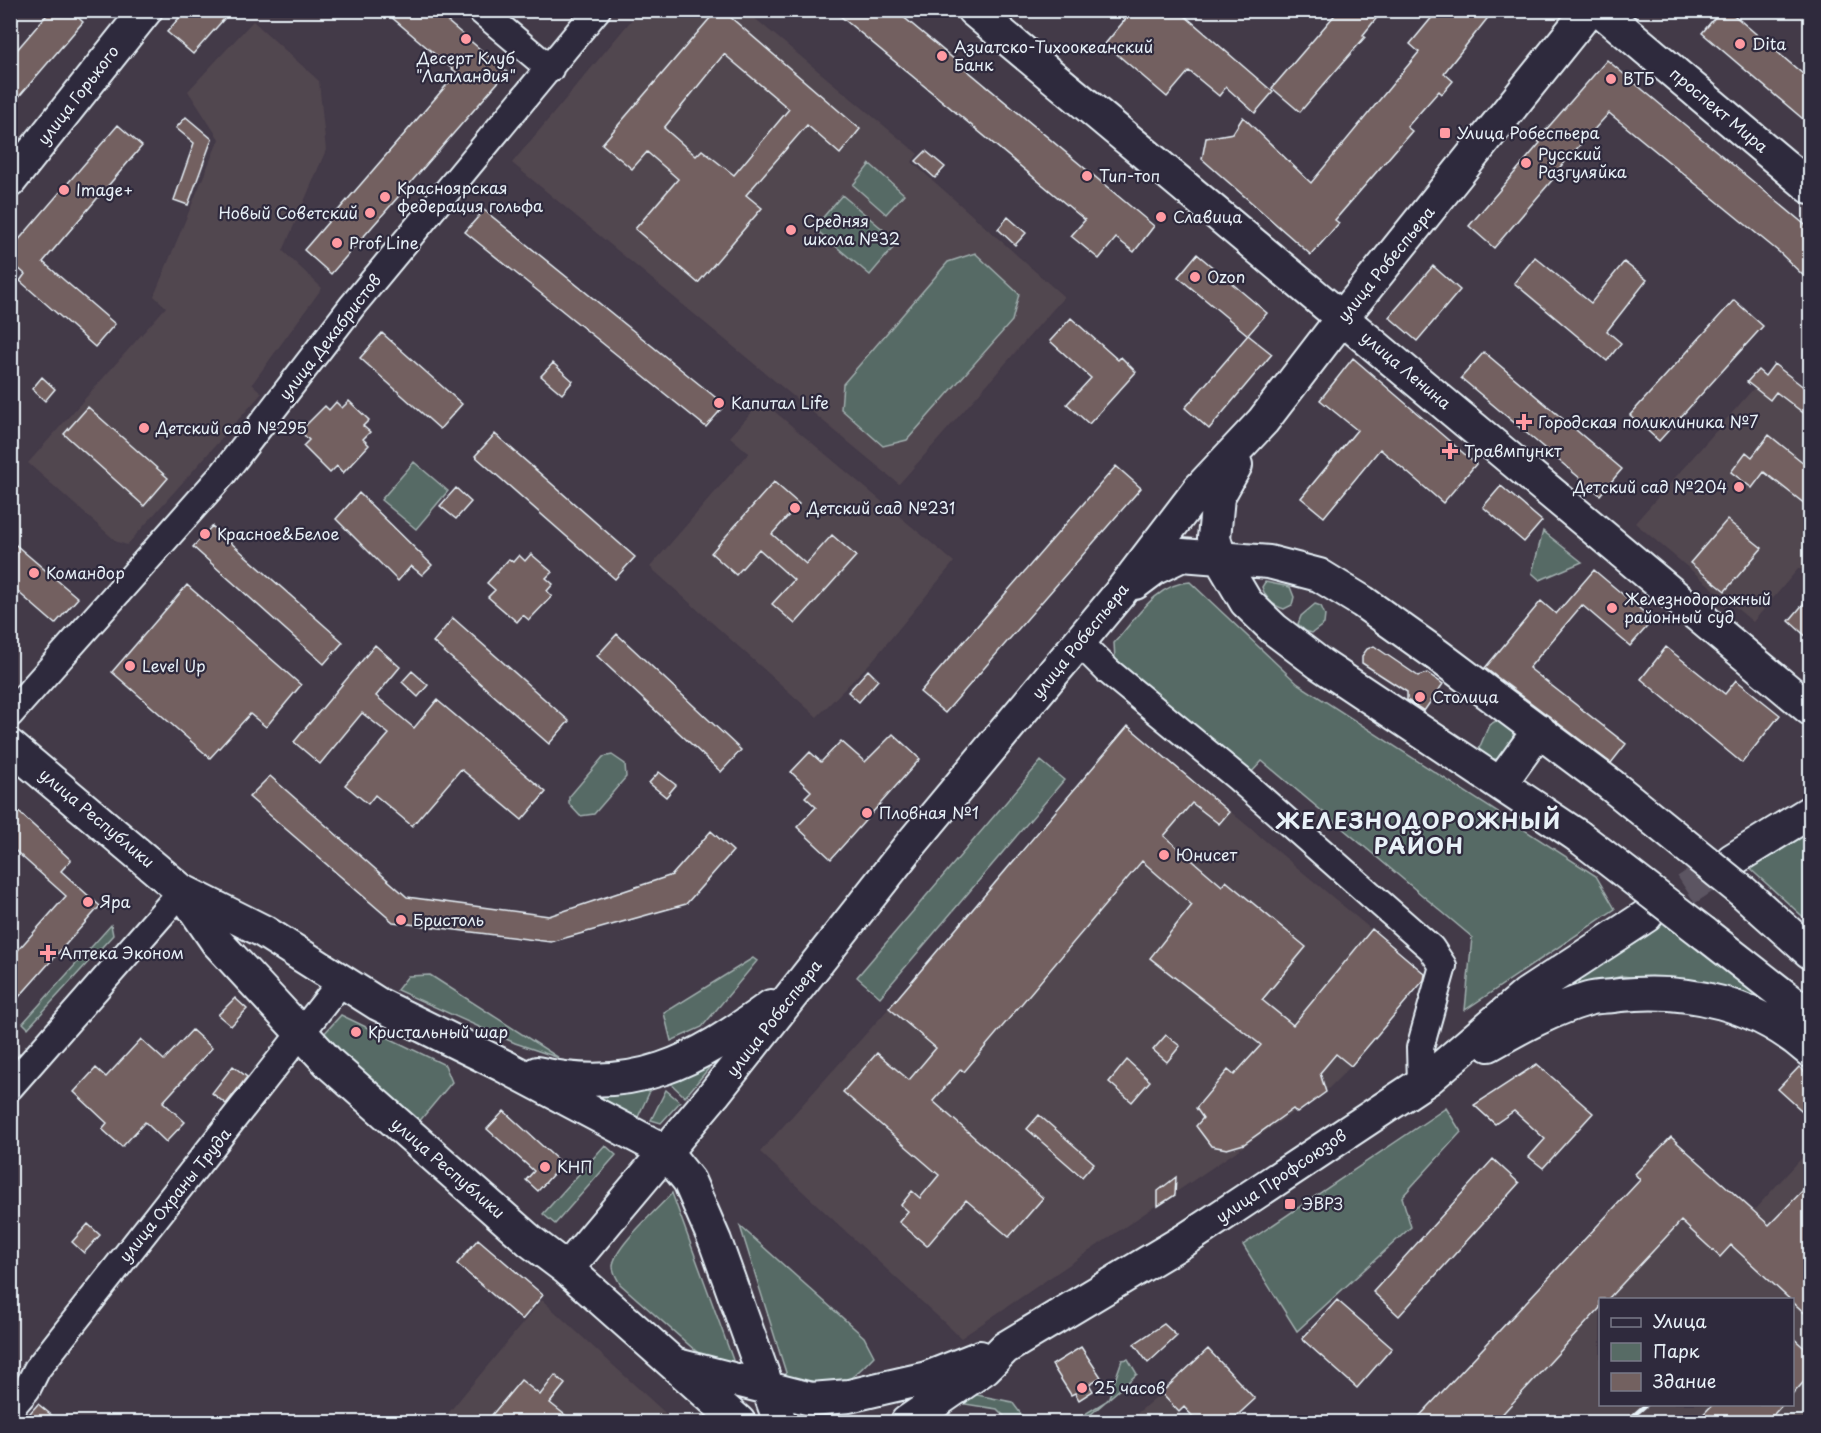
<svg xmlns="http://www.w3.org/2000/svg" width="1821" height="1433" viewBox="0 0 1821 1433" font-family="'Playpen Sans',sans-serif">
<rect width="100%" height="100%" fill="#433a48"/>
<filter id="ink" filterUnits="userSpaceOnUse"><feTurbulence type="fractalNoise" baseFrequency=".0167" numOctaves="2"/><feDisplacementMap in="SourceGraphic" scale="12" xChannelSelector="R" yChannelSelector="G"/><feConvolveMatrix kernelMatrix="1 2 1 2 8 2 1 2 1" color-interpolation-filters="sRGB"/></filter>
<g filter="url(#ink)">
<path fill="#51464f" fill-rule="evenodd" d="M639,11H746L918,154L912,162L1064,297L899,484L512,163Z
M253,21L319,81L326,150L283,251L322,288L252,384L262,393L127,545L117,542L28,463L166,307L154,296L219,139L188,91Z
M1754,388L1770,400L1776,392L1810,418V570L1798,569L1753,622L1635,523Z
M762,401L954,562L873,660L817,717L650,567L749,453L730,437Z
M1128,726L1427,976L1351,1066L1328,1089L961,1338L760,1152L889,1008Z
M1671,1137L1754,1210L1810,1149V1422H1414L1640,1180L1635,1174ZM1600,1300H1792V1404H1600Z
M542,1300L675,1422H441Z
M1161,1393L1187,1422H1127Z"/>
<path fill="#576b65" stroke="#a0aeae" stroke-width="1.5" d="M870,164L904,194L886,214L853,185Z
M842,195L898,242L870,275L814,228Z
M975,253L1019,294L1012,321L907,440L883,446L841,409L843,384L948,262Z
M414,462L448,491L416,529L381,500Z
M1543,531L1582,562L1540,580L1532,573Z
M1190,582L1298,684L1596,876L1615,909L1465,1010L1472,937L1262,761L1250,774L1115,659L1114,643C1135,620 1156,583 1190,582Z
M1265,582L1290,587L1294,597L1292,605L1284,609C1272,605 1266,599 1262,587Z
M1315,604L1321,606L1325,615L1324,624L1312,633L1305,631L1298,624L1301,616Z
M1499,719L1511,725L1514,739L1499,759H1490L1478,751L1489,725Z
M612,755L625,764L626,777L594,814L580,816L569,804V797L603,757Z
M1041,761L1064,780L880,997L857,977Z
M1810,830V923L1747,866Z
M1668,917L1775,1007L1696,985L1622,976L1553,995L1650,934L1653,927Z
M111,925L113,935L28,1028L23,1023Z
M753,958L757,961L702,1027L671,1041L664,1013Z
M430,975L559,1058L515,1043L397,990L408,976Z
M341,1015L445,1065L452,1082L418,1123L323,1035Z
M703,1066L709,1068L685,1097L669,1082Z
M651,1089L638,1117L599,1101L595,1097V1092Z
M666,1090L680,1102L661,1123L651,1120Z
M1446,1108L1461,1132L1402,1197L1411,1227L1297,1331L1243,1245Z
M605,1145L616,1155L555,1224L543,1214Z
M672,1193L733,1360L725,1368L705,1359L620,1284C617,1278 613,1273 613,1266C614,1247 658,1209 672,1193Z
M740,1226L864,1337L874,1356C839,1393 836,1389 788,1379Z
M1128,1359L1137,1374L1082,1422H1072L1108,1400L1122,1360Z
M972,1394L1012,1402L1027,1422H1010L997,1409L965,1404Z"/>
<path fill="#736160" stroke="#e8f1f8" stroke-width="1.5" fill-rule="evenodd" d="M51,10H70L83,22L10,107V58Z
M186,10H232L193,54L167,32Z
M383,10H434L507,72L331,274L304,250L457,73Z
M717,10H722L860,129L840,154L807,125L746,195L762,208L698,283L635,229L678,179L647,152L632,169L602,144ZM724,54L789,109L734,175L702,150L696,156L664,128Z
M833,10H895L1154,226L1134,252L1116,238L1099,259L1071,236L1085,220Z
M1133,10H1178L1273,92L1255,113L1226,87L1219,96L1189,71L1167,97L1105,44Z
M1339,10H1383L1363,35L1365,37L1300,112L1272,88Z
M1438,10H1494L1444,73L1453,81L1442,94L1439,91L1407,127L1412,131L1335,220L1339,223L1311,255L1202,159L1206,138L1233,133L1243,117L1311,183L1419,52L1410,44Z
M1721,10H1728L1810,80V125L1702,33Z
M1607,60L1810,229V282L1779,252L1609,113L1552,176L1554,178L1494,248L1469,226L1540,143L1537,140Z
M186,117L212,139L188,205L174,200L194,143L176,128Z
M118,125L142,146L43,262L115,324L95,347L20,281L25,274L10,261V250Z
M926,151L945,167L935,178L916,161Z
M484,210L725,405L706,427L465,232Z
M1008,217L1026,233L1015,245L998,229Z
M1197,254L1267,313L1248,335L1178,277Z
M1535,257L1591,303L1624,262L1647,280L1607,331L1621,343L1607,361L1514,283Z
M1433,266L1460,290L1417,341L1389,317Z
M1734,300L1763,326L1659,441L1630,415Z
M1071,318L1118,360L1121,357L1136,372L1089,424L1067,404L1091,378L1050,341Z
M382,333L462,404L440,429L360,358Z
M1248,335L1272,354L1209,429L1185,408Z
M1484,352L1622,469L1600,495L1461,378Z
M1353,358L1476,464L1443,503L1380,449L1324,517L1301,498L1357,430L1320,400Z
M553,363L573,381L562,394L541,376Z
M1774,364L1810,392V418L1776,392L1770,400L1747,382L1758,370L1765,376Z
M42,377L55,389L45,401L32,389Z
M349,401L369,420L363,426L370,432L363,439L369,445L343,473L337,466L330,473L303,446L309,440L300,431L325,406L329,410L336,402L342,408Z
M88,407L168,478L144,506L64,434Z
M495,434L635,557L615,579L475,456Z
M1769,435L1810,468V508L1764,472L1752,488L1731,472L1746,452L1752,457Z
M1116,466L1141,488L945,713L920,692Z
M774,482L799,504L772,534L806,564L832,535L856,556L795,624L772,604L794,580L759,549L736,575L711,553Z
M1501,486L1542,521L1524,542L1483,507Z
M456,488L471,502L456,519L440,506Z
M359,493L432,565L422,575L411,566L398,581L336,519Z
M1727,520L1762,548L1725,591L1690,563Z
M212,526L343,642L324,664L193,547Z
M10,540L78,598L55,624L10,585Z
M531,554L552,572L546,578L553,584L547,591L552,596L529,620L523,615L517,622L488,597L495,590L487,583L509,559L513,562L519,555L525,561Z
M1594,570L1653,620L1630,646L1582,605L1529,668L1626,744L1611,763L1485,668L1541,601L1556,614Z
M187,585L301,685L266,727L250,714L210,758L112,672Z
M1810,596V640L1789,621Z
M453,618L569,721L549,744L433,642Z
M617,634L741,750L721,772L597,656Z
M375,645L400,667L376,696L414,728L437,700L546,792L522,820L461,769L412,826L375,795L368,804L345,785L389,734L362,713L320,764L294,742Z
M1374,646L1418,676L1427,673L1443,684L1424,711L1407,700V692L1362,663V656L1367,649Z
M1666,647L1725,694L1736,680L1780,715L1742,763L1641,679Z
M868,670L878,680L859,702L848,692Z
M412,671L428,685L418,697L402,682Z
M1128,726L1229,812L1219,824L1192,803L1164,836L1222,886L1226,881L1306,947L1262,1000L1293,1025L1372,929L1425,974L1424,980L1351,1066L1336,1054L1320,1073L1326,1092L1297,1113L1293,1109L1244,1144L1227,1149L1211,1146L1196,1126L1203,1118L1196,1108L1228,1070L1234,1075L1261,1045L1150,958L1192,905L1142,861L964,1072L961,1069L933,1101L1043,1198L1009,1237L966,1200L927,1246L899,1222L908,1211L901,1205L912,1191L920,1198L939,1175L843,1092L877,1053L909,1080L936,1048L889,1008Z
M893,734L920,759L831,859L797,827L816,807L805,797L811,791L791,772L810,752L821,762L841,741L865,762Z
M659,772L676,785L666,797L649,783Z
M270,776L407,897L549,916L672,875L711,831L733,851L686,904L551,942L393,922L249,797Z
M10,804L71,860L61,871L100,906L10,1007V959L66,896L10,846Z
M235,998L247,1009L231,1026L218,1015Z
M192,1030L212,1048L163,1102L185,1122L166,1142L145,1122L122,1147L102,1129L107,1123L74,1092L96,1068L106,1077L141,1039L164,1060Z
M1166,1035L1180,1046L1167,1062L1153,1050Z
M1127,1060L1150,1081L1132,1102L1109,1082Z
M1537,1064L1593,1113L1543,1168L1529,1157L1545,1139L1514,1111L1495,1124L1474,1105Z
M233,1066L247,1077L226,1104L212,1093Z
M1799,1067L1810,1076V1118L1778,1089Z
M504,1111L562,1164L538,1191L526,1180L534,1171L487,1129Z
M1039,1115L1094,1163L1082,1177L1027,1129Z
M1671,1137L1769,1225L1810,1183V1318L1731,1245L1720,1257L1681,1221L1608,1299H1600V1308L1495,1422H1414L1640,1180L1635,1174Z
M1493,1159L1519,1183L1399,1316L1373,1292Z
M1176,1177L1175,1195L1158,1206V1191Z
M88,1224L100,1235L84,1253L72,1242Z
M478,1239L543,1295L522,1320L457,1264Z
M1337,1300L1392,1348L1357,1388L1302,1339Z
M1164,1324L1177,1336L1148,1363L1134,1344Z
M1792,1337L1810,1353V1375L1792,1395Z
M1081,1347L1101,1377L1089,1384L1093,1391L1079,1400L1075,1393L1071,1395L1052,1365Z
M1208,1349L1255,1399L1230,1422H1198L1184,1407L1179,1412L1161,1393Z
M555,1375L565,1384L550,1403L574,1422H486L521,1380L540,1395Z
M38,1404L60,1422H22Z
M1713,1404H1783L1767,1422H1696Z"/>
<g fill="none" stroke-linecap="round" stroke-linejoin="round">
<path stroke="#5c5562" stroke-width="32" stroke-dasharray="32 16" stroke-linecap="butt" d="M1646,916L1732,860"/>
<defs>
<path id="minor" d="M480,10L550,69
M1079,642L1108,671L1238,778L1431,948L1443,966L1420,1048L1421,1083
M10,714L223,474L353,305L597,10
M10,1087L182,891
M10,1409L27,1389L37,1369L341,982"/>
<path id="major" d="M973,10L1810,709
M1600,10L1810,187
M10,181L146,10
M1236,465L1218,497L1214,538L1220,558L1246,602L1274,629L1320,664L1578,836
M1135,583L1155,568L1182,555L1269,562L1319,575L1363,602L1436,654L1611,785
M10,746L182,891L217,942L330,1064L530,1241L567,1269L739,1422
M1500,784L1539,730
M1732,860L1810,812
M183,891L263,931L378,1004L504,1066L665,1151L689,1181L715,1241L780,1422
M1743,892L1810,952
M1704,933L1810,1016
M1489,1045C1520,1027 1553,1009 1588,999C1598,996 1610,997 1620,995C1689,988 1758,1004 1810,1051
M537,1073C635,1095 694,1062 771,1006
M567,1269L714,1094L907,849L1119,594L1200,488L1263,421L1342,318L1589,10
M677,1365L811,1399L849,1396L883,1388L927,1378L980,1357
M907,1422L985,1368L1005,1348L1185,1240L1428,1079L1527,994L1646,916"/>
</defs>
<use href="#minor" stroke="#e8f1f8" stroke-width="30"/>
<use href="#major" stroke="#e8f1f8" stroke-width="36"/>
<use href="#minor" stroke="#2f2a3d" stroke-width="26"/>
<use href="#major" stroke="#2f2a3d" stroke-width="32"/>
<path stroke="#e8f1f8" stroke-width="4.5" d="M1626,1422L1647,1404"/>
<defs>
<path id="major-bridge" d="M1611,785L1743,892
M1578,836L1704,933"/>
</defs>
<use href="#major-bridge" stroke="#e8f1f8" stroke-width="36" stroke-linecap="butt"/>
<use href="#major-bridge" stroke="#2f2a3d" stroke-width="32"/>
</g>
</g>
<g fill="#ff9aa2" stroke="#2f2a3d" stroke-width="2">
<circle cx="466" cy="39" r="6"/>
<circle cx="1740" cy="44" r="6"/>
<circle cx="942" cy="56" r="6"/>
<circle cx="1611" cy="79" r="6"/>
<rect x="1439" y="127" width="12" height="12" rx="3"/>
<circle cx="1526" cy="163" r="6"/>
<circle cx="1087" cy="176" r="6"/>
<circle cx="64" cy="190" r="6"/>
<circle cx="385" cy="197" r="6"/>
<circle cx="370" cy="213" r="6"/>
<circle cx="1161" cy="217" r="6"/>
<circle cx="791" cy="230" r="6"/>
<circle cx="337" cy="243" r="6"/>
<circle cx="1195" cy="277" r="6"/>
<circle cx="719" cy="403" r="6"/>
<path d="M1521 413h6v6h6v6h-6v6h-6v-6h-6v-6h6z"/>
<circle cx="144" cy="428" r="6"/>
<path d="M1447 442h6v6h6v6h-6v6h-6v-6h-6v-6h6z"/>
<circle cx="1739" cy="487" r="6"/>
<circle cx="795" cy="508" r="6"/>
<circle cx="205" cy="534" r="6"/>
<circle cx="34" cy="573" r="6"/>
<circle cx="1612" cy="608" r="6"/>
<circle cx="130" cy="666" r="6"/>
<circle cx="1420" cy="697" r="6"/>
<circle cx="867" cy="813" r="6"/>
<circle cx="1164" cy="855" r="6"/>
<circle cx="88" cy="902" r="6"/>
<circle cx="401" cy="920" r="6"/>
<path d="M45 944h6v6h6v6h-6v6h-6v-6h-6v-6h6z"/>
<circle cx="356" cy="1032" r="6"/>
<circle cx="545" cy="1167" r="6"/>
<rect x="1284" y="1198" width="12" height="12" rx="3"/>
<circle cx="1082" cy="1388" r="6"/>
</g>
<g text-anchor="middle" stroke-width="4.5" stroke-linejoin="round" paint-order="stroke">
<g font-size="16" fill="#e8f1f8" stroke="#2f2a3d" text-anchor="start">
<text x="1752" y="50">Dita</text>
<text x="954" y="53">Азиатско-Тихоокеанский<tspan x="954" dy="18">Банк</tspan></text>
<text x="466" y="64" text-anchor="middle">Десерт Клуб<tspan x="466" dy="18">"Лапландия"</tspan></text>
<text x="1623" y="85">ВТБ</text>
<text x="1457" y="139">Улица Робеспьера</text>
<text x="1538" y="160">Русский<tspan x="1538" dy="18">Разгуляйка</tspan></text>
<text x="1099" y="182">Тип-топ</text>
<text x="397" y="194">Красноярская<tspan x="397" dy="18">федерация гольфа</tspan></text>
<text x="76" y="196">Image+</text>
<text x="358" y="219" text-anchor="end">Новый Советский</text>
<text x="1173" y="223">Славица</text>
<text x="803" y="227">Средняя<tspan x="803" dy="18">школа №32</tspan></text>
<text x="349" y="249">Prof Line</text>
<text x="1207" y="283">Ozon</text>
<text x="731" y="409">Капитал Life</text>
<text x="1538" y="428">Городская поликлиника №7</text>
<text x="156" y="434">Детский сад №295</text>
<text x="1464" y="457">Травмпункт</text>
<text x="1727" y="493" text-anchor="end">Детский сад №204</text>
<text x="807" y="514">Детский сад №231</text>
<text x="217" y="540">Красное&amp;Белое</text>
<text x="46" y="579">Командор</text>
<text x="1624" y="605">Железнодорожный<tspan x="1624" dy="18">районный суд</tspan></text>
<text x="142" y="672">Level Up</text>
<text x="1432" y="703">Столица</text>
<text x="879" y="819">Пловная №1</text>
<text x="1176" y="861">Юнисет</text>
<text x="100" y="908">Яра</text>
<text x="413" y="926">Бристоль</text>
<text x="60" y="959">Аптека Эконом</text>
<text x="368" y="1038">Кристальный шар</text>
<text x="557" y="1173">КНП</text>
<text x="1302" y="1210">ЭВРЗ</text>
<text x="1094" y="1394">25 часов</text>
</g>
<g font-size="16" fill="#e8f1f8" stroke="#2f2a3d">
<text transform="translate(78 95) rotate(-52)" y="6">улица Горького</text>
<text transform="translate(1719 110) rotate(40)" y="6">проспект Мира</text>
<text transform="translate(1386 264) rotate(-51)" y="6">улица Робеспьера</text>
<text transform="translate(330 337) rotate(-52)" y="6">улица Декабристов</text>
<text transform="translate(1406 370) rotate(40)" y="6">улица Ленина</text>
<text transform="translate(1080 641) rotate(-51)" y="6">улица Робеспьера</text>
<text transform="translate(97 818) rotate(40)" y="6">улица Республики</text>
<text transform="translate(774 1018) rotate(-52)" y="6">улица Робеспьера</text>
<text transform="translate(448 1168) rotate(41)" y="6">улица Республики</text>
<text transform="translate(1281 1176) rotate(-34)" y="6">улица Профсоюзов</text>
<text transform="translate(175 1195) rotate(-51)" y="6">улица Охраны Труда</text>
</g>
<g font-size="22" font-weight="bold" letter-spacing="1.5" fill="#e8f1f8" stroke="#2f2a3d">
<text x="1419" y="829">ЖЕЛЕЗНОДОРОЖНЫЙ<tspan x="1419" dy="25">РАЙОН</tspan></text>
</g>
</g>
<rect width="1821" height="1433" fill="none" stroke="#2f2a3d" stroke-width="36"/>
<rect x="18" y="18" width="1785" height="1397" fill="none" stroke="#e8f1f8" stroke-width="2" filter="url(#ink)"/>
<rect x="1599" y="1298" width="195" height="108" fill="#2f2a3d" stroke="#797a88" stroke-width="1.5"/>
<rect x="1611" y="1318" width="30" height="9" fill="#2f2a3d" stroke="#797a88" stroke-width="1.5"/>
<text x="1653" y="1328" font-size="18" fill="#e8f1f8">Улица</text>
<rect x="1611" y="1343" width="30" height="18" fill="#576b65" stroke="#797a88" stroke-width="1.5"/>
<text x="1653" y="1358" font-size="18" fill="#e8f1f8">Парк</text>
<rect x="1611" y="1373" width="30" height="18" fill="#736160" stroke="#797a88" stroke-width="1.5"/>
<text x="1653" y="1388" font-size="18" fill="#e8f1f8">Здание</text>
</svg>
